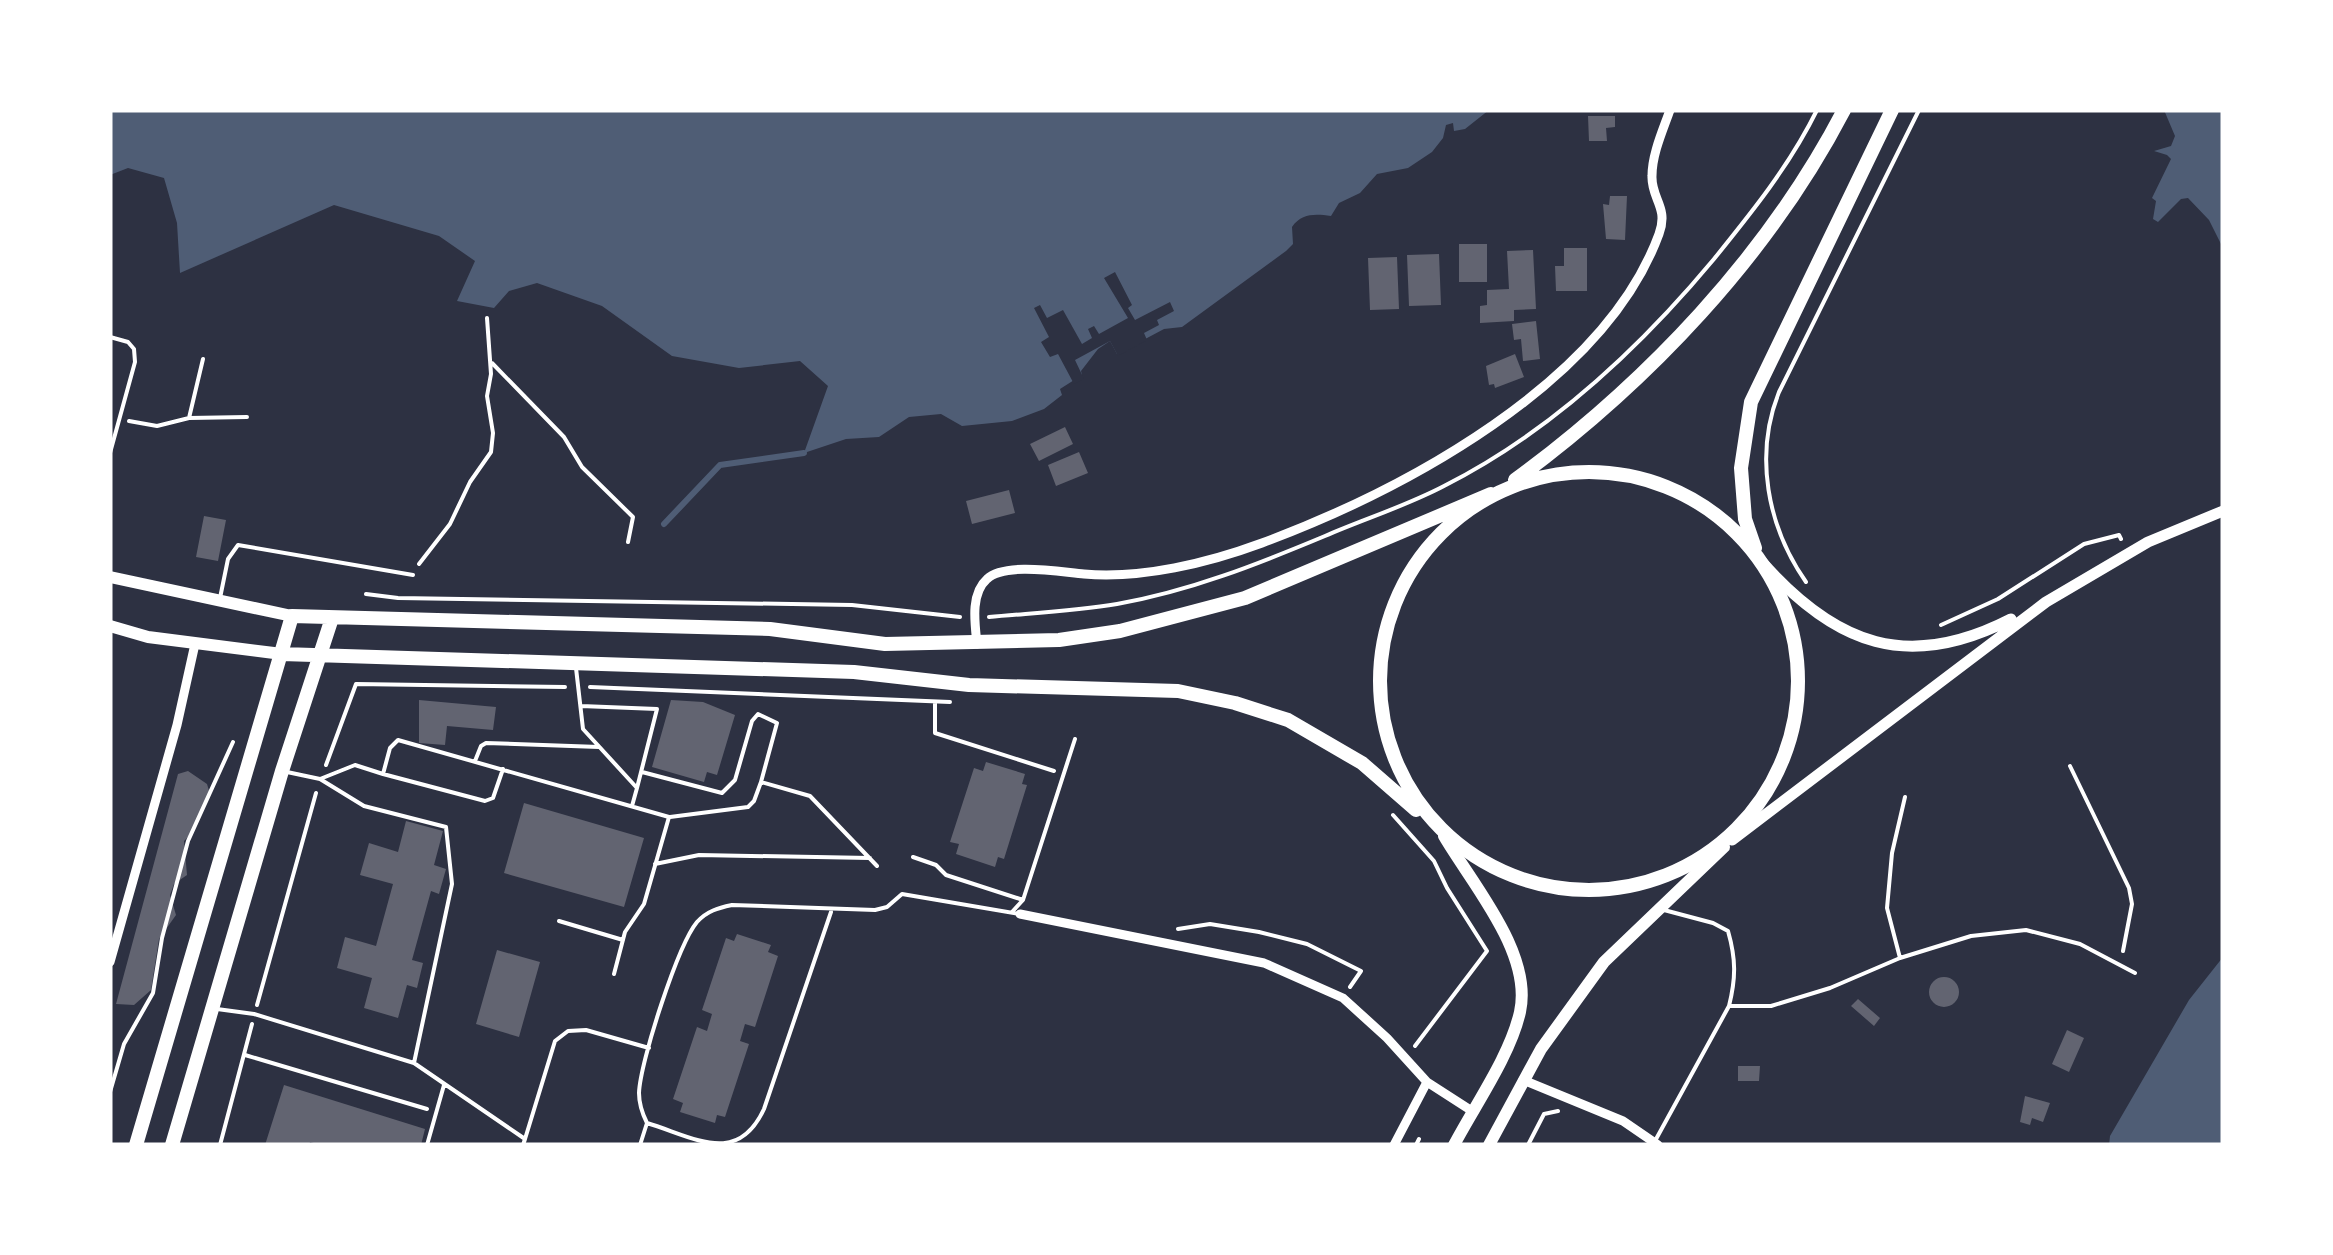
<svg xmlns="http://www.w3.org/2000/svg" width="2333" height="1255" viewBox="0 0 2333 1255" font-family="Lato,sans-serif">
<rect width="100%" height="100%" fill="#2d3142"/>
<path fill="#4f5d75" d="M110,110H1489L1465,129L1454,131L1453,123L1446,125L1443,138L1432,152L1408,168L1377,174L1360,193L1339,203L1331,216C1315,214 1302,213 1292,227L1293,244L1286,251L1182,327L1164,329L1117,354L1110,341L1098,349L1081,371L1082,375L1060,389L1062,395L1044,409L1012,421L962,426L941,414L909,417L879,437L846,439L804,453L828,386L800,361L739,368L672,356L602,306L537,283L509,291L494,308L457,301L475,261L439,236L334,205L180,273L177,223L164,178L128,168L110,175Z
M2164,110H2223V248L2209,220L2188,198L2181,199L2158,222L2153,219L2156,201L2152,198L2171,159L2167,155L2154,151L2171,146L2175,136Z
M2223,957V1145H2109L2110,1136L2189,1000Z"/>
<path fill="#2d3142" d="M1115,272L1132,305L1128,308L1135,320L1170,302L1174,311L1157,320L1159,325L1144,333L1147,340L1118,356L1110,341L1075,360L1084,379L1074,384L1058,354L1050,357L1041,342L1049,337L1034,308L1040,305L1047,318L1063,310L1082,344L1092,338L1088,329L1094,326L1099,334L1128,318L1104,278Z"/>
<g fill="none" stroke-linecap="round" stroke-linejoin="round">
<path stroke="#4f5d75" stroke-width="6" d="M664,524L720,465L804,453"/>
</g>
<path fill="#626471" d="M1588,116H1615V127L1606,128L1607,141H1589Z
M1610,196H1627L1625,240L1606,239L1603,204L1609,205Z
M1459,244H1487V282H1459Z
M1564,248H1587V291H1556L1555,266H1564Z
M1533,250L1536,309L1514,310V321L1480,323V306L1487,305V290L1509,289L1507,251Z
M1439,254L1441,305L1409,306L1407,255Z
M1397,257L1399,309L1370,310L1368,258Z
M1536,321L1540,359L1523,361L1521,339L1514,340L1512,324Z
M1515,354L1524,377L1495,388L1494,384L1489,385L1486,366Z
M1065,427L1073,444L1039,461L1030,444Z
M1079,452L1088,473L1056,486L1048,465Z
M1009,490L1015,513L972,524L966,501Z
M204,516L226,520L218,561L196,557Z
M419,700L496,707L493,730L447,726L445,745L419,743Z
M671,700L703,702L735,715L717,775L707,772L704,782L652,767Z
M986,762L1025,774L1022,784L1027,785L1004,859L998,857L995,867L956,854L959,844L950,842L974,768L983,771Z
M188,771L207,784L210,794L190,835L184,841L187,875L174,884L170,895L176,915L159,939L151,990L134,1005L116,1004L178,774Z
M524,803L644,838L624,907L504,873Z
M406,821L443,831L434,865L446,869L439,894L431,891L412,960L423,963L417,988L407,985L398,1018L364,1008L372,978L337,968L345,937L376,946L393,884L360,875L369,843L398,852Z
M737,934L771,945L768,952L778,956L755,1027L745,1024L740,1041L749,1044L725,1117L717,1115L715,1123L680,1112L683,1103L673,1099L697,1027L707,1031L712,1014L702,1010L726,938L734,941Z
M497,950L540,962L519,1037L476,1024Z
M1929 992a15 15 0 1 1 30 0a15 15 0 1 1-30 0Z
M1858,999L1880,1018L1874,1026L1851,1006Z
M2067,1030L2084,1038L2069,1072L2052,1064Z
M1738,1066H1760L1759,1081H1738Z
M284,1085L425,1129L421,1145H321L310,1142L309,1145H265Z
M2025,1096L2050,1103L2043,1122L2032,1118L2030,1125L2020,1122Z"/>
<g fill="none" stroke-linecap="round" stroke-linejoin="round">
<path stroke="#fff" stroke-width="4" d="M492,363L564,437L582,467L633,517L628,542
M189,418L203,359
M129,421L157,426L189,418L247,417
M419,564L450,524L470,482L491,452L493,433L487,396L491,374L487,318
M1806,582C1767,526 1754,455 1779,392L1919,110
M366,594L398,598L852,605L960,617
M989,617C1032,613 1075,611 1117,604C1190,591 1258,564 1325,536C1364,519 1406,506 1444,486C1549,433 1639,349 1714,259C1752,212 1790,165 1817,110
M1941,625L1998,599L2084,544L2119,535L2121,539
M590,687L950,702
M935,702V733L1054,771
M326,765L356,684L565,687
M2070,766L2129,888L2132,904L2123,951
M1393,815L1434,861L1447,888L1487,951L1415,1046
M1178,929L1210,924L1259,932L1307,944L1361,971L1350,987
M257,1005L316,793
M245,1055L427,1109
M110,1092L124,1044L153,993L162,938L188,841L233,742
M220,1145L252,1024
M1416,1145L1419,1139
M1528,1145L1544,1114L1558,1111"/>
<path stroke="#fff" stroke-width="4" d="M110,337L128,342L134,349L135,362L110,453
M220,598L228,559L238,545L413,575
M576,668L583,729L637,788L632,806
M581,706L657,709L637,788
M475,761L481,746L486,743L599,747
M287,772L320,779L355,765L383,774L390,748L398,740L669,817L644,904L625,932L614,974
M642,772L722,793L735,780L752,721L758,714L777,723L761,782
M383,774L485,801L493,798L503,769
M320,779L364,806L446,827L452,884L414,1063
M670,817L748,807L754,801L761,782L810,796L877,866
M913,857L936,865L946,875L1023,900
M655,864L699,855L870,858
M1664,910L1713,923L1728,931C1736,959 1736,978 1729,1006
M1012,912L1023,900L1075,739
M559,921L623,940
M1900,958L1887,908L1892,853L1905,797
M217,1009L254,1014L414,1063L525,1139L523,1145
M647,1123C694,1137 737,1167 764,1109L831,912
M525,1139L555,1041L568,1031L586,1030L649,1048
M1655,1141L1729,1006H1771L1830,988L1900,958L1971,936L2026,930L2080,944L2135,973
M427,1145L444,1085
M640,1145L647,1123C642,1113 639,1104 639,1093C640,1062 678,945 697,922C707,911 718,908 732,905L875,910L887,907L902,894L1019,914"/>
<path stroke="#fff" stroke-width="9" d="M977,644C975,624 970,594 987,579C1005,562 1060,572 1084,574C1142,579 1208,563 1262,543C1404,490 1604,384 1659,234C1669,207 1651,199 1652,176C1652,154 1663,130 1670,110
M1020,914L1264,963L1343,998L1387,1038L1427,1082L1472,1111
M110,962L177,725L195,644
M1523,1080L1623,1121L1658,1145
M1394,1145L1427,1082"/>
<path stroke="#fff" stroke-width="11" d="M1762,562C1836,645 1908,672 2011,619
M1732,840L2046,602L2148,542L2223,511"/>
<path stroke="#fff" stroke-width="12" d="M110,577L292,616
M110,626L148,637L282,654
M1444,836C1472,884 1533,953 1520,1012C1510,1056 1475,1105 1454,1145
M1489,1145L1541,1049L1604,962L1724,847"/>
<path stroke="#fff" stroke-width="14" d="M1380 681a209 209 0 1 1 418 0a209 209 0 1 1-418 0Z
M1515,480C1647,383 1768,256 1844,110
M1755,548L1745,519L1741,468L1751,402L1892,110
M282,654L854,672L969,685L1178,691L1235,703L1288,720L1362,763L1416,810
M136,1145L292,616L770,629L885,644L1059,640L1120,631L1245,598L1491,494
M172,1145L282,771L332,618"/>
</g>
<rect width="2333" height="1255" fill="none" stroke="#ffffff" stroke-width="225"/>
</svg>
